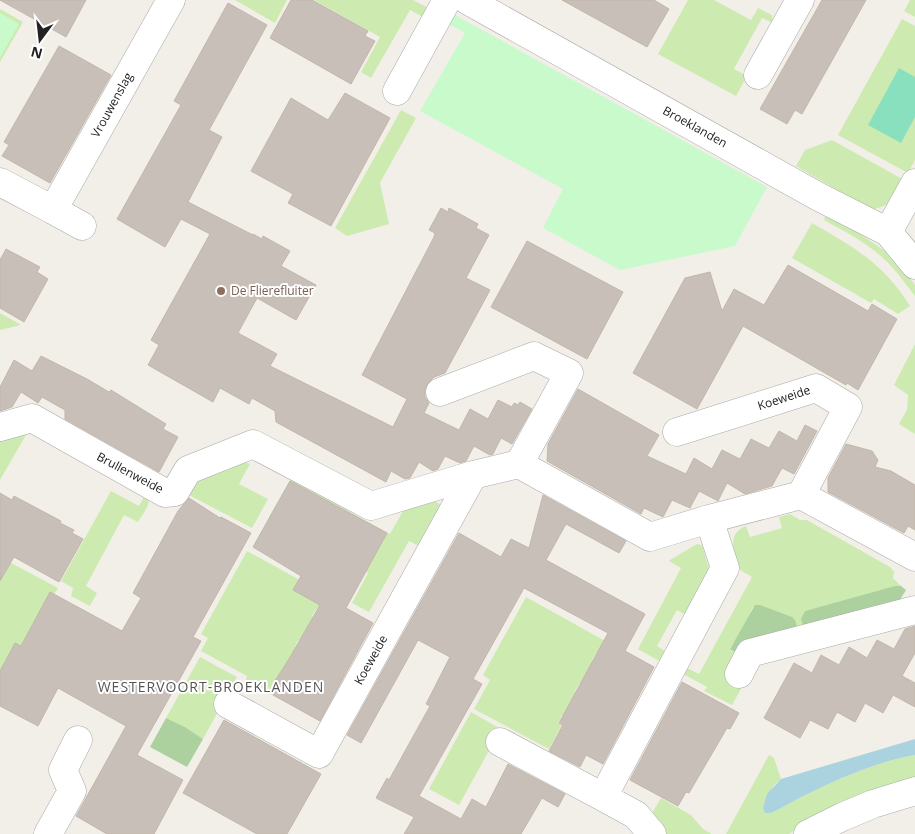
<svg xmlns="http://www.w3.org/2000/svg" width="915" height="834" viewBox="0 0 915 834" font-family="'Open Sans',sans-serif">
<rect width="100%" height="100%" fill="#f2efe9"/>
<path fill="#cdebb0" d="M235,0H287L275,23Z
M314,0H413L430,9L425,18L410,10L371,78L361,72L380,37Z
M688,0H714L751,20L758,8L772,15L773,23L762,18L734,69L747,76L736,96L658,54Z
M910,0H915V17L904,11Z
M0,9L23,22L0,62Z
M902,19L915,26V160L908,173L838,135Z
M401,110L416,118L380,183L389,224L347,236L335,228Z
M832,140L906,181L889,204L872,210L796,166L805,150Z
M826,214L853,229L885,251L901,267L915,285V296C905,283 895,269 883,258C865,242 844,231 824,220Z
M812,223C854,247 884,264 910,306L898,314L874,299L871,303L792,258Z
M0,313L21,325L0,330Z
M915,344V434L899,424L907,410L908,395L894,385Z
M30,428L0,480V436Z
M241,460L250,464L239,484L268,499L252,528L187,494L196,477Z
M291,479L390,534L408,502L426,496L446,508L423,548L409,541L369,612L352,603L368,573L269,517Z
M111,491L139,506L147,491C152,505 145,510 138,522L124,515L86,586L97,593L90,606L71,596L73,588L61,581Z
M790,514L800,520H807L890,567L894,572L893,578L901,586L805,611V632L753,607L745,625L730,648L739,654L745,682L732,705L704,691L707,687L683,674L687,668L699,674L752,577L740,570C735,554 725,534 746,526L750,537L782,528L779,517Z
M697,544L702,545L710,572L686,615L677,610L657,646L665,651L659,661L638,649L681,568L669,561L670,560Z
M247,551L327,595L319,609L317,608L312,616L315,618L301,642L298,640L295,647L297,649L272,695L246,680L247,676L201,651L208,638L201,634Z
M0,557L58,588L48,605L28,633L25,648L15,643L8,656L0,683Z
M526,597L607,642L601,654L597,652L592,660L596,662L584,685L580,683L575,691L579,694L566,717L562,715L558,723L562,725L549,749L474,709L490,680L483,675Z
M200,657L237,677L203,739L185,727L166,718Z
M471,712L501,729L459,805L429,789Z
M769,755L774,758L781,779L773,786L771,813C786,806 800,797 816,790C847,775 881,761 915,755V781L817,817L789,834H726Z
M661,798L691,815L703,829L712,834H662L649,818Z"/>
<path fill="#add19e" d="M895,586H901L906,590L895,608L805,632L801,619L805,611Z
M755,605H760L792,617L795,620L799,634L739,654L730,649Z
M166,718L185,727L203,739L187,767L150,747Z"/>
<path fill="#c8facc" d="M0,13L19,24L0,58Z
M455,15L767,187L735,246L620,270L543,228L563,189L420,111L465,33L449,24Z"/>
<path fill="#88e0be" d="M899,68L915,77V117L901,143L868,125Z"/>
<path fill="#aad3df" d="M915,739V755C881,761 847,775 816,790C800,797 786,806 771,813H765L763,808L767,794L781,779Z"/>
<path fill="#c7bfb8" stroke="#c4b6ab" d="M0,0H86L66,37Z
M291,0H312L368,31L365,36L375,41L351,84L270,38Z
M562,0H654L669,9L647,47Z
M822,0H866L802,114L795,110L787,124L760,109Z
M228,3L267,25L209,130L222,137L188,202L253,235V234L262,239L263,236L290,251L281,266L316,285L296,320L257,298L238,333L277,354L270,366L393,427L407,399L362,375L434,237L435,233L429,230L441,208L448,212L449,208L478,224L476,228L489,235L466,278L490,290L445,373L434,377L428,383L425,390V397L429,403L424,413L459,430L470,409L488,419L498,400L512,407L514,403L518,405L520,402L532,409L512,444L501,438L493,454L490,455L474,446L466,461L460,463L445,456L438,469L433,471L419,462L410,478L405,479L391,471L386,482L276,422L275,411L252,398L249,404L220,388L213,402L148,365L159,345L151,340L210,234L181,219L165,247L117,219L181,105L174,101Z
M59,46L111,75L50,183L2,156L9,145L4,142Z
M345,93L390,118L331,226L288,203L293,194L251,171L291,98L328,120Z
M527,241L623,292L587,359L491,307Z
M6,249L40,267L37,272L48,279L24,322L0,308V260Z
M788,265L868,311L872,304L897,319L858,390L847,383L846,385L743,326L697,409L633,373L685,278L710,272L722,311L734,289L764,305Z
M41,356L87,379L109,392L111,390L166,424L163,429L178,437L159,472L65,419V410L42,397L38,403L21,392L12,407L0,411V387L14,360L32,371Z
M578,389L659,435L647,456L686,474L694,458L712,469L722,450L740,459L751,439L769,448L779,431L797,441L805,425L817,431L794,474L782,468L772,486L745,494L727,483L718,501L699,491L690,508L672,500L663,517L644,508L641,514L547,461L548,444Z
M846,444L872,451L878,460L875,467L891,471L915,485V530L908,526L904,533L828,492V478Z
M290,481L387,533L346,608L373,623L320,721L273,695L278,687L273,684L289,659L320,605L293,590L301,576L253,547Z
M0,493L12,500L14,496L61,521L60,523L74,530L72,533L83,539L59,582L14,557L0,581Z
M543,495L626,541L619,553L566,524L546,560L645,614L625,651L654,667L603,764L586,755L580,767L549,751L563,725L559,723L608,633L524,588L473,679L482,684L419,796L461,819L472,799L486,807L508,764L565,794L558,807L542,798L521,834H404L414,817L376,798L387,778L389,780L430,706L426,704L450,657L418,640L361,743L347,735L459,533L501,557L511,539L529,548Z
M189,498L220,518L221,517L251,533L193,637L201,641L137,755L183,780L154,834H107L76,816L126,726L58,688L38,726L0,706V671L15,643L21,646L50,592L122,631L141,598L133,593L178,511Z
M915,626V653L902,676L915,683V707L893,695L883,713L865,703L855,722L837,712L828,729L810,720L800,738L764,718L794,663L812,673L821,655L839,665L849,647L867,658L877,640L894,649L905,629Z
M682,682L739,713L730,729L727,728L689,793L686,792L678,806L630,780Z
M224,720L321,774L287,834H257L183,793Z"/>
<g fill="none" stroke-linecap="round" stroke-linejoin="round">
<defs>
<path id="minor" d="M467,0L819,197L888,232L915,265
M758,75L800,0
M397,91L447,0
M0,182L53,210L171,0
M53,210L82,226
M888,232L915,183
M440,392L534,356L569,373L519,464
M0,427L32,418L165,493L175,492L188,470L253,444L371,506L473,475L519,464L650,537L709,519L801,495L915,557
M677,432L816,388L848,407L801,495
M739,674L750,653L915,610
M228,704L319,754L473,475
M500,742L603,797
M48,834L72,791L63,770L78,740
M652,834L636,815L603,797L725,568L709,519
M808,834L842,817L873,804L915,791"/>
</defs>
<use href="#minor" stroke="#a9a9a9" stroke-width="29"/>
<use href="#minor" stroke="#fff" stroke-width="28"/>
</g>
<circle fill="#8d6e63" stroke="#fff" stroke-width="2" cx="221" cy="291" r="5"/>
<g text-anchor="middle" stroke-width="4" stroke-linejoin="round" paint-order="stroke">
<g font-size="12" fill="#222" stroke="#fff">
<text transform="translate(112 105) rotate(-61)" y="4">Vrouwenslag</text>
<text transform="translate(695 127) rotate(29)" y="4">Broeklanden</text>
<text transform="translate(784 398) rotate(-18)" y="4">Koeweide</text>
<text transform="translate(130 473) rotate(28)" y="4">Brullenweide</text>
<text transform="translate(371 660) rotate(-61)" y="4">Koeweide</text>
</g>
<g font-size="12" fill="#785e54" stroke="#fff" text-anchor="start">
<text x="231" y="295">De Flierefluiter</text>
</g>
<g font-size="14" letter-spacing="1" fill="#555" stroke="#fff">
<text x="211" y="692">WESTERVOORT-BROEKLANDEN</text>
</g>
</g>
<g transform="translate(40 40) rotate(195)" stroke="#ffffff" stroke-width="4" paint-order="stroke">
<path d="M0-4L9 19L0 12L-9 19Z" fill="#222222"/>
<text y="-8" font-size="14" font-weight="bold" text-anchor="middle" fill="#222222">N</text>
</g>
</svg>
